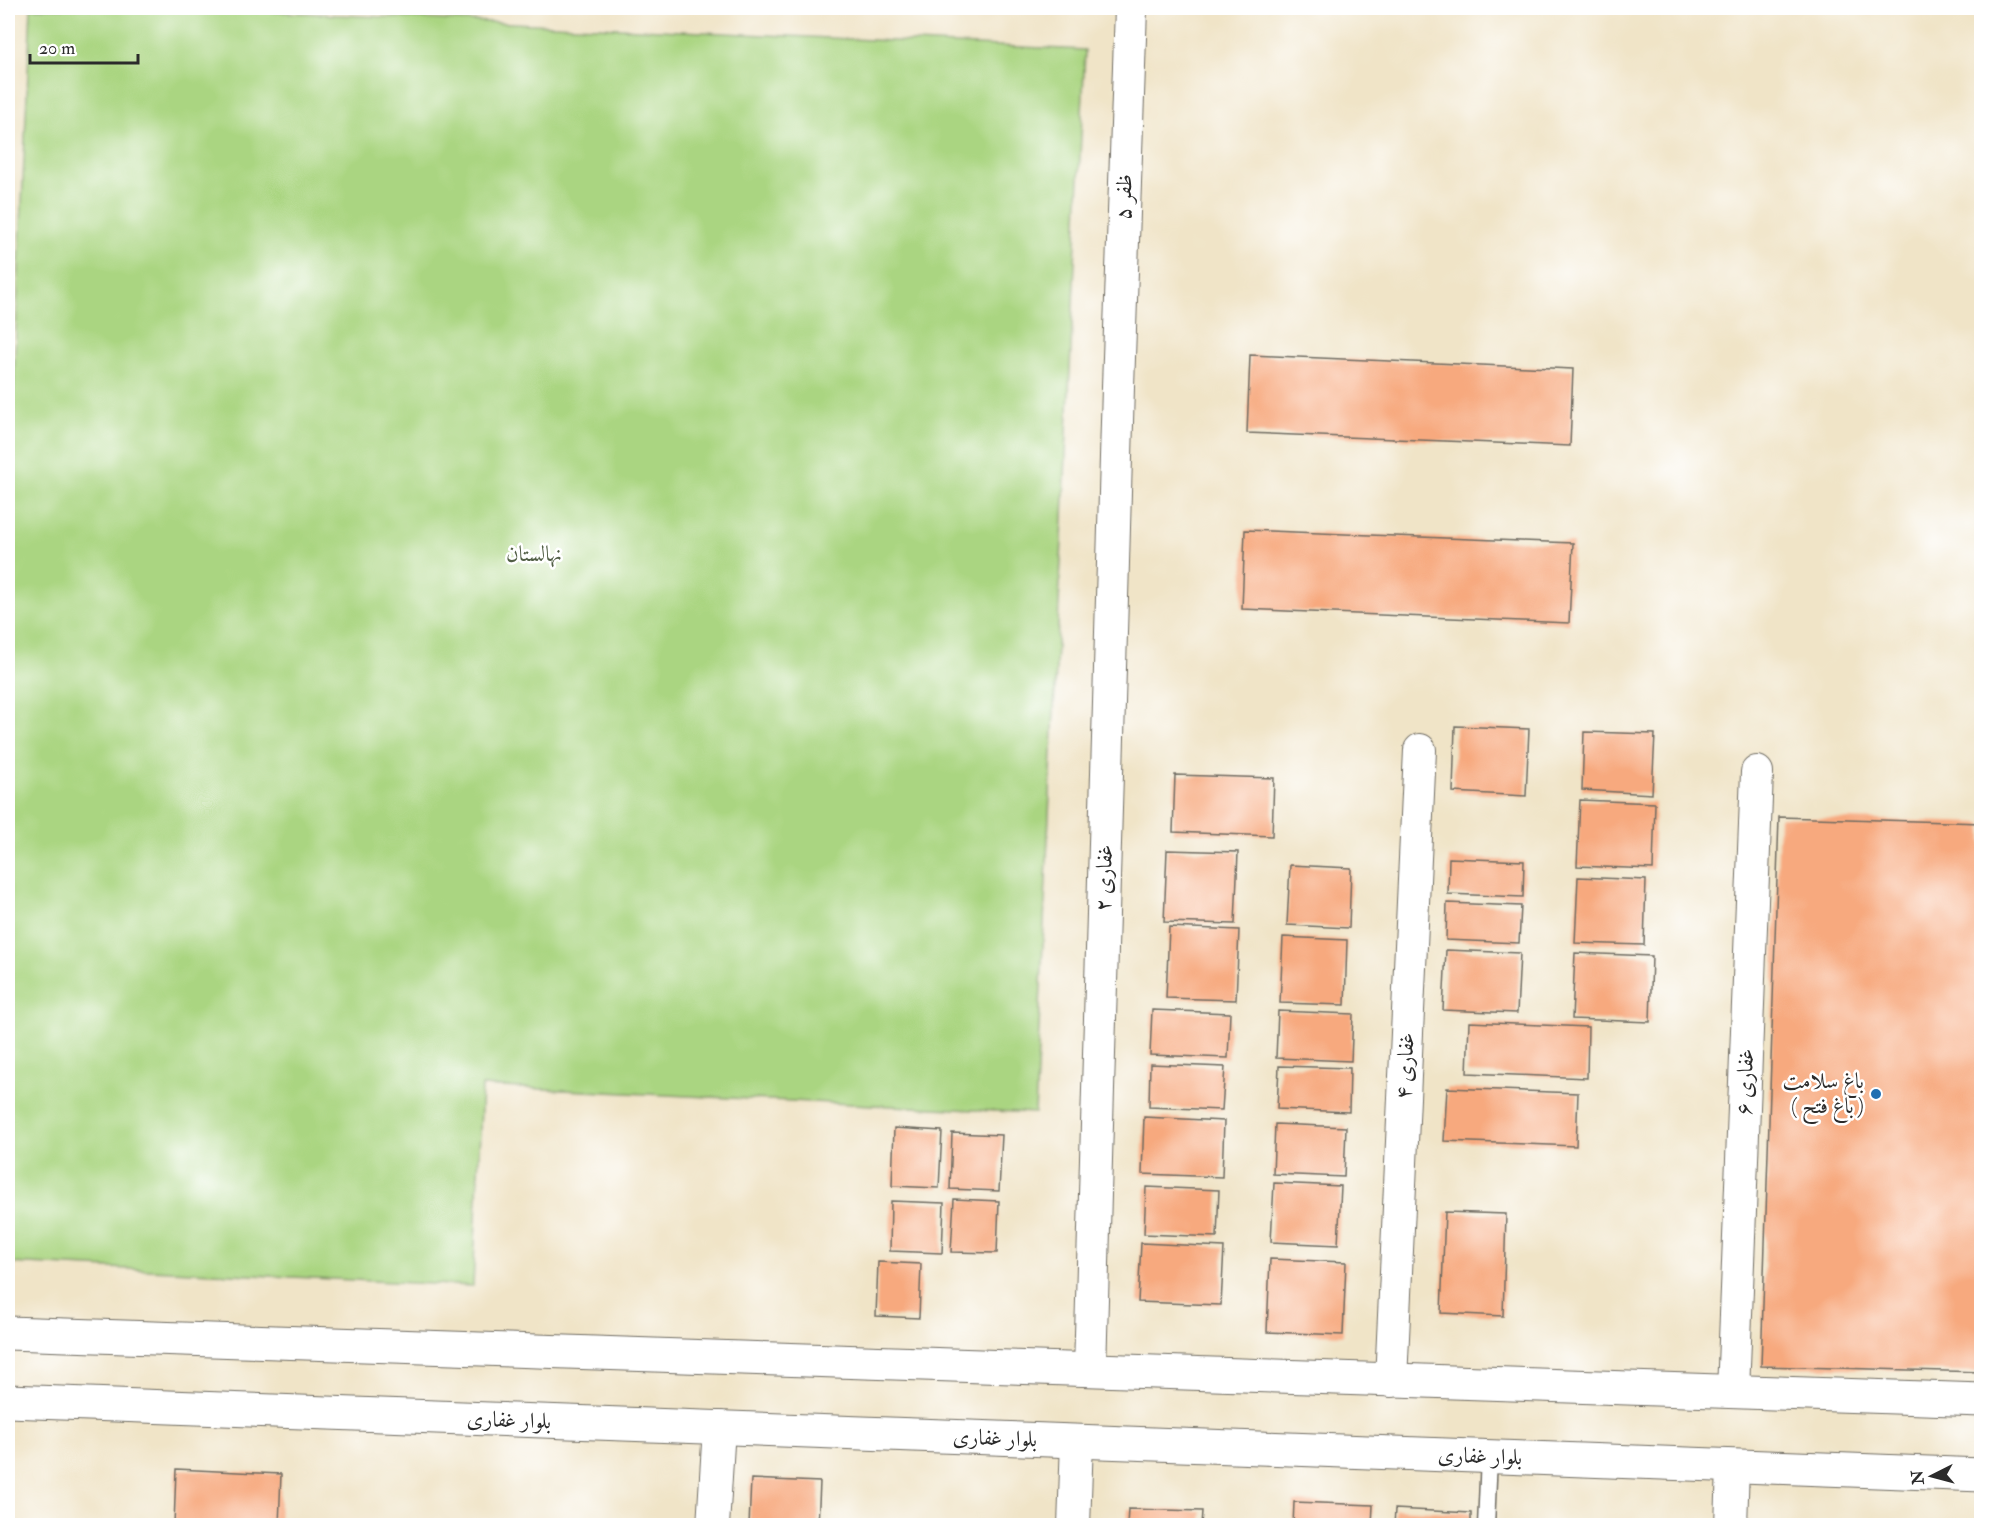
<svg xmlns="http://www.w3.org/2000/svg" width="1989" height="1533" font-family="'IM FELL Double Pica',Amiri,serif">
	<rect width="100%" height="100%" fill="#fff"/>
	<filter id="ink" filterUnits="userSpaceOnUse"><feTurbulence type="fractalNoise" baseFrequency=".0167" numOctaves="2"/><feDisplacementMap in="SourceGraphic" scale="12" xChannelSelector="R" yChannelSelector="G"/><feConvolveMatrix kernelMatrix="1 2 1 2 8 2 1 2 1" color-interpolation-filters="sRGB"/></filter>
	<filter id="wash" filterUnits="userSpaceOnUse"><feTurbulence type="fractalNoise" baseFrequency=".008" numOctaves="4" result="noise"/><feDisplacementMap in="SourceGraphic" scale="24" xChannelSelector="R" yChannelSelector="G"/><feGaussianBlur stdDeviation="1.35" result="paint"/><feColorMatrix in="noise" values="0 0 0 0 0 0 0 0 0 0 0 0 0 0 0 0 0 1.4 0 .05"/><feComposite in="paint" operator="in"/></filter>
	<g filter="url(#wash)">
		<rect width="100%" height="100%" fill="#f0e4c7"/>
		<polygon fill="#aad581" stroke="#6a8056" stroke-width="1.5" points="31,8 196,8 1085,50 1035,1113 482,1086 473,1286 8,1263 8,505"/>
		<g id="blocks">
			<g fill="#f7a97e">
				<polygon points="1250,355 1573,369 1570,446 1247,433"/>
				<polygon points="1245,530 1573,543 1569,623 1242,609"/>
				<polygon points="1455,726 1529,729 1526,796 1453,792"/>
				<polygon points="1584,732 1655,734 1652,794 1582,790"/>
				<polygon points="1175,775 1274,778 1272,836 1173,832"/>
				<polygon points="1580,800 1655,803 1653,869 1577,866"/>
				<polygon points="1779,817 1982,823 1982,1372 1761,1366"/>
				<polygon points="1167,850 1238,852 1235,924 1164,922"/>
				<polygon points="1449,858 1524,861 1523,897 1448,894"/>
				<polygon points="1290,865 1351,868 1349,928 1287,925"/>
				<polygon points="1578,877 1646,880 1644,945 1575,943"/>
				<polygon points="1447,903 1521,906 1519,943 1446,940"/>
				<polygon points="1169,927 1239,930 1236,1000 1166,998"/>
				<polygon points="1283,937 1347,940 1345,1005 1280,1003"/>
				<polygon points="1446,950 1520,953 1517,1013 1443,1010"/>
				<polygon points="1575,953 1652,956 1650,1022 1572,1019"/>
				<polygon points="1152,1010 1230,1013 1228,1058 1150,1055"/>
				<polygon points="1278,1011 1353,1014 1351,1061 1276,1058"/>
				<polygon points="1469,1022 1588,1027 1587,1078 1467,1073"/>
				<polygon points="1150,1064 1225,1067 1222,1110 1149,1107"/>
				<polygon points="1279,1066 1350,1068 1349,1112 1277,1109"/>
				<polygon points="1447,1088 1578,1093 1576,1146 1444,1141"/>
				<polygon points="1144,1117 1224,1121 1222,1177 1142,1174"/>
				<polygon points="1275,1124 1346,1127 1344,1177 1273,1174"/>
				<polygon points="894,1128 942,1131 939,1188 892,1186"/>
				<polygon points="952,1133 1002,1135 999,1191 950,1189"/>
				<polygon points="1274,1183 1341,1186 1338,1245 1271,1242"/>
				<polygon points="1146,1187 1219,1190 1217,1237 1144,1234"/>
				<polygon points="954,1199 999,1201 997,1253 951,1252"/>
				<polygon points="891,1201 944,1203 942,1253 890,1251"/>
				<polygon points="1445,1212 1506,1214 1503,1316 1441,1313"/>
				<polygon points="1141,1243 1224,1247 1221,1305 1138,1302"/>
				<polygon points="1270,1259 1346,1262 1343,1335 1267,1332"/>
				<polygon points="878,1262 921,1264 919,1318 876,1316"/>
				<polygon points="176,1469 281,1474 279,1526 174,1526"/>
				<polygon points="751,1479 820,1482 818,1526 749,1526"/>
				<polygon points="1294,1502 1373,1505 1372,1526 1293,1526"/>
				<polygon points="1128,1509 1202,1511 1201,1526 1127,1526"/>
				<polygon points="1395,1509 1471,1513 1471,1526 1394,1526"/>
			</g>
		</g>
	</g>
	<g filter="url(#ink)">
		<use href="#blocks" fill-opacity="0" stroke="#706c62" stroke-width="1.5"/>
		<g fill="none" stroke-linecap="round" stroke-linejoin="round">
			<g stroke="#706c62" stroke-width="19">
				<polyline id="lane" points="1486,1526 1489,1457"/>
			</g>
			<g stroke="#706c62" stroke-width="34">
				<g id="street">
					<polyline points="1090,1370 1118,387 1131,8"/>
					<polyline points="1391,1381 1420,750"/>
					<polyline points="1733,1392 1757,772"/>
					<polyline points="713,1526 719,1427"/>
					<polyline points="1074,1526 1077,1441"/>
					<polyline points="1731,1526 1733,1466"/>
				</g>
			</g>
			<g stroke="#706c62" stroke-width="35">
				<g id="primary">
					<polyline points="8,1333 1982,1400"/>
					<polyline points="8,1401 1982,1475"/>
				</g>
			</g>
			<use href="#lane" stroke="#fff" stroke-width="16"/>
			<use href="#street" stroke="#fff" stroke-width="32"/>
			<use href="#primary" stroke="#fff" stroke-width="33"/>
		</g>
	</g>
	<circle fill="#1f6fb2" stroke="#fff" stroke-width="2" cx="1876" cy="1094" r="6"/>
	<g text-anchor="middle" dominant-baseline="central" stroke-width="5" stroke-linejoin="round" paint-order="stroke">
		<g font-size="22" fill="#2b2b2b" stroke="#fff">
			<text transform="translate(1124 197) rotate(-88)">ظفر ۵</text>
			<text transform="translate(1104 878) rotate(-88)">غفاری ۲</text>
			<text transform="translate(1405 1066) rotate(-87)">غفاری ۴</text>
			<text transform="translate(1745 1082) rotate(-88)">غفاری ۶</text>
			<text transform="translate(509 1420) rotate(2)">بلوار غفاری</text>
			<text transform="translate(995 1438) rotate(2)">بلوار غفاری</text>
			<text transform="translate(1480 1456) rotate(2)">بلوار غفاری</text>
		</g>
		<g font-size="22" fill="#515e45" stroke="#fff">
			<text x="534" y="554">نهالستان</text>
		</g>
		<g font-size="22" fill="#2b2b2b" stroke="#fff" text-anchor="end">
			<text x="1864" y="1081">باغ سلامت<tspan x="1864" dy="25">( باغ فتح )</tspan></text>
		</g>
	</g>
	<rect width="1989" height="1533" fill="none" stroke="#fff" stroke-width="30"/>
	<g transform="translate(1932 1476) rotate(264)" stroke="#ffffff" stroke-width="4.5" paint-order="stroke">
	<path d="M0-4.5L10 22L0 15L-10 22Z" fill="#2b2b2b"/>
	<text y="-9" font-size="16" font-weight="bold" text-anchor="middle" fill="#2b2b2b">N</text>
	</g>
	<path d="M30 54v9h108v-9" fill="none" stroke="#2b2b2b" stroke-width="3"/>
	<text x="39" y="54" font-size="18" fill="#2b2b2b" stroke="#ffffff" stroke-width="4.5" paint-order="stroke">20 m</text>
</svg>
